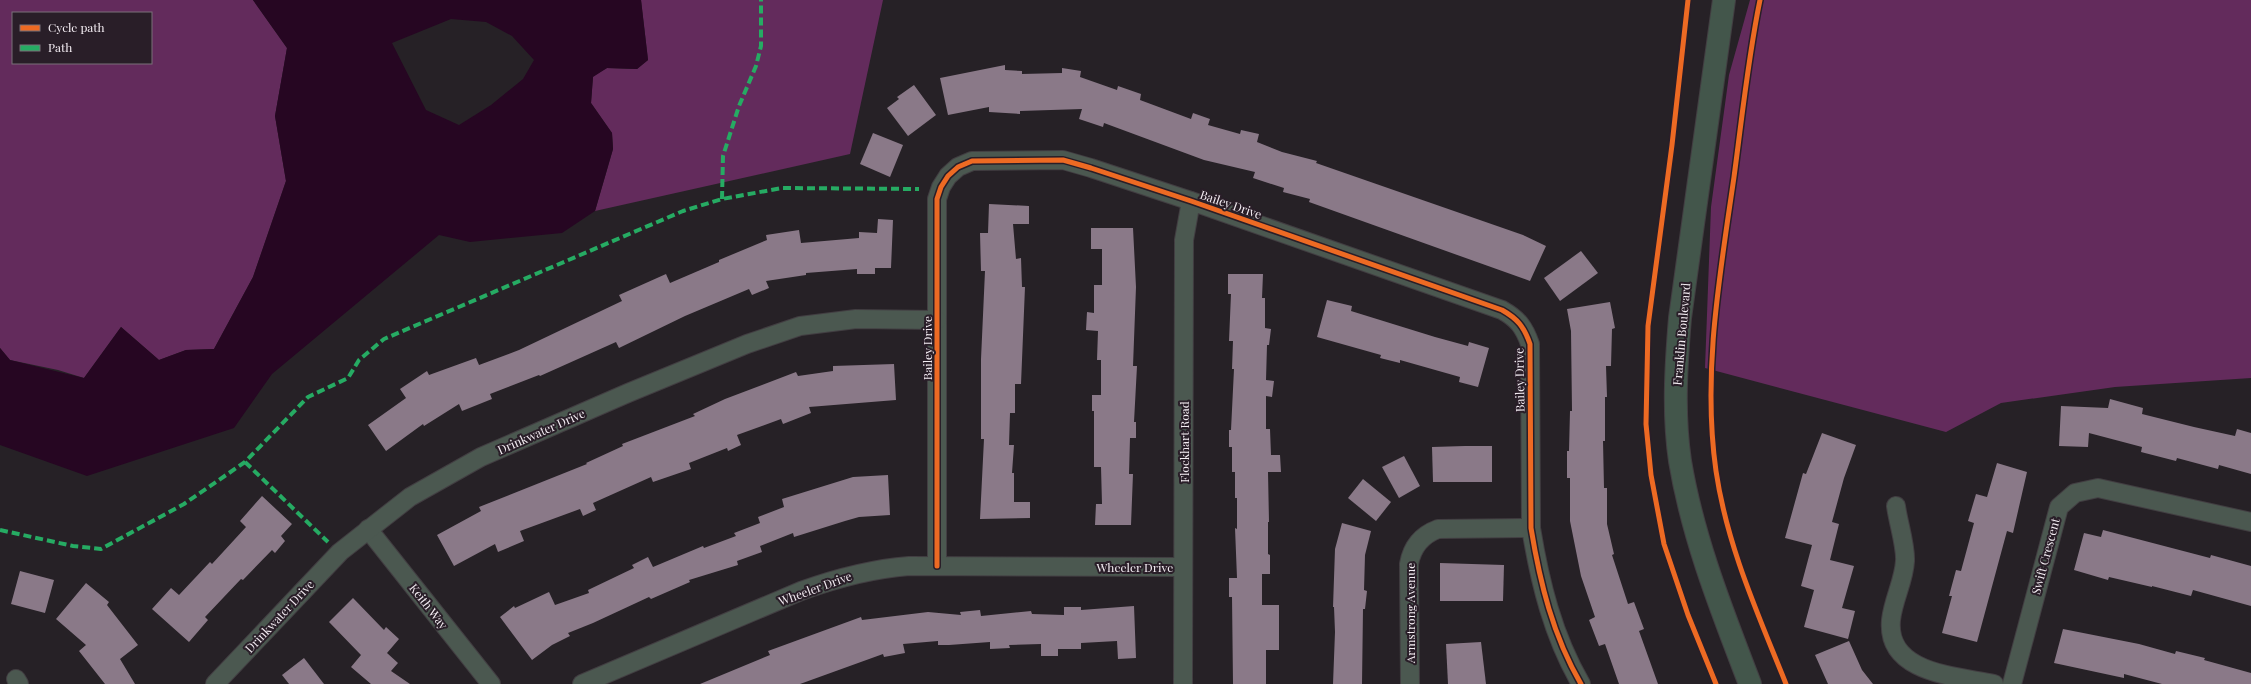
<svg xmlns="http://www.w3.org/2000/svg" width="2251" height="684" font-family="'Playfair Display',serif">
	<rect width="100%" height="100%" fill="#262126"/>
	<g fill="#632b5c" fill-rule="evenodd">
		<path d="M 0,0 L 253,0 L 287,48 L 275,116 L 286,181 L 253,277 L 214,349 L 186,350 L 159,360 L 121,327 L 84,378 L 58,370 L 10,360 L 0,348 ZM 13,13 L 151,13 L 151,63 L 13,63 Z"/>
		<polygon points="641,0 883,0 850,154 595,211 613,149 612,133 591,103 593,76 607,68 637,69 648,60"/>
		<polygon points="1750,0 2251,0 2251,378 2115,387 2001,403 1946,432 1705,368 1711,207 1729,75"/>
	</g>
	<path fill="#260622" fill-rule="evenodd" d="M 253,0 L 641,0 L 648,60 L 637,69 L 607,68 L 593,77 L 591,103 L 612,133 L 613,149 L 595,211 L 562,233 L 470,242 L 439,235 L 272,374 L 234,428 L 87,476 L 0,445 L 0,348 L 10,360 L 84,378 L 121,327 L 159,360 L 186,350 L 214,349 L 253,277 L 286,181 L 275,116 L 287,48 ZM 451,19 L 486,22 L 512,36 L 534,60 L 523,79 L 491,105 L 459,125 L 426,110 L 392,43 Z"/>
	<g fill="#8a7988">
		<polygon points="1005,65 1005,70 1022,71 1022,74 1062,73 1062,68 1081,71 1080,77 1117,90 1118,86 1141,94 1140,100 1191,119 1193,113 1210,119 1208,125 1240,134 1241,130 1259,134 1257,142 1282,152 1317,161 1316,163 1523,235 1546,246 1530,281 1309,202 1310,199 1283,192 1284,188 1253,178 1255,172 1204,160 1104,123 1103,127 1079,119 1082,109 1020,111 1020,114 989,112 989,107 948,115 940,78"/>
		<polygon points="914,85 936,115 908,136 887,108 899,99 897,97"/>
		<polygon points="873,133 903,145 890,177 860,164"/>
		<polygon points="989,204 1029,206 1029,224 1013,224 1016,259 1021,258 1022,287 1025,287 1021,384 1015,384 1015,413 1010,413 1009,445 1014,445 1012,473 1014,473 1014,502 1030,502 1030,518 980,519 984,439 981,439 981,359 985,271 981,271 980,233 988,233"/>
		<polygon points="878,219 893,220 891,268 875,268 875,274 857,274 857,269 806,273 806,275 766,281 769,288 752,295 749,289 685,316 619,348 616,342 540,376 539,375 490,394 492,399 462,411 459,404 424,426 423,424 386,451 368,425 406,398 400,389 427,371 429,375 476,358 479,365 519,350 622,301 619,295 666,274 670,283 719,262 719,260 767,240 766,235 799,230 801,243 859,238 859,232 877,233"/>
		<polygon points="1091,228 1133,228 1136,287 1133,366 1137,366 1134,422 1136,422 1136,438 1130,438 1129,474 1133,474 1131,525 1095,525 1096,504 1102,504 1101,467 1094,467 1094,411 1092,411 1092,395 1101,395 1101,360 1097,360 1098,331 1086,330 1087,312 1094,313 1094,285 1102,285 1102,249 1091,249"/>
		<polygon points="1581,251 1598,273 1560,301 1544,278"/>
		<polygon points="1228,274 1263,274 1262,298 1265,298 1265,328 1271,329 1269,345 1267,345 1266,380 1274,381 1272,397 1266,396 1266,429 1270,429 1271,455 1280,455 1281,472 1268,472 1269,522 1268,522 1268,554 1270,555 1270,574 1262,574 1262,605 1279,605 1279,650 1266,650 1266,684 1233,684 1232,597 1229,597 1229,578 1237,578 1235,528 1237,529 1237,498 1235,498 1235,472 1232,472 1232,447 1229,447 1229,430 1231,430 1234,369 1232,369 1233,341 1229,341 1231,294 1228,294"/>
		<polygon points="1327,300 1352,306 1351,311 1435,337 1468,346 1469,342 1489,348 1478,387 1459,382 1460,377 1400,360 1400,363 1380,358 1381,355 1317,337"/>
		<polygon points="1610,302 1615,328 1612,329 1611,366 1606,366 1607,397 1605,397 1605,441 1603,441 1604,488 1607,488 1607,524 1614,554 1612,555 1628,604 1634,602 1644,629 1639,631 1658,684 1619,684 1605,644 1599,646 1589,620 1595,617 1581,576 1570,521 1570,478 1567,478 1567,451 1569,451 1570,411 1572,411 1571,331 1567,309"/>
		<polygon points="894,364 896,400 809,407 811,413 783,424 781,419 737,435 741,445 728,451 727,448 689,463 691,469 653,482 651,477 593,503 596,510 583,516 580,509 520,531 524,541 498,552 495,544 454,566 437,535 481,511 479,507 587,464 586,463 623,446 622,444 695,416 693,414 725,399 796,372 798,376 833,371 833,366"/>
		<polygon points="2110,399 2143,408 2142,414 2194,427 2235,436 2237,429 2251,433 2251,474 2219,465 2218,469 2177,458 2176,461 2141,452 2142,447 2089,433 2088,447 2059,446 2061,406 2108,408"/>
		<polygon points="1822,433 1856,445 1844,478 1832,522 1839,524 1830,560 1854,566 1842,608 1855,611 1848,639 1804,627 1814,590 1801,586 1812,545 1785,538 1803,473 1806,474"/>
		<polygon points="1465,446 1492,446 1492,482 1433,482 1432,447"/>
		<polygon points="1404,456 1420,486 1399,498 1382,467"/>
		<polygon points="1997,463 2027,472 2013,533 2007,531 1977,642 1942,633 1952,596 1949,596 1956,570 1961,571 1974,523 1968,521 1976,494 1987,497"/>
		<polygon points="888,475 890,515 859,517 845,521 794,537 793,533 760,546 762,552 737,561 738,565 689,580 690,582 651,599 649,597 593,623 568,633 570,636 552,645 532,660 500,617 514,606 515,608 549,592 555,605 589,593 588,590 634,568 632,565 648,557 653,567 703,546 704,548 736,536 734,533 760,523 758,517 784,507 782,499 853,477"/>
		<polygon points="1363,479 1391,502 1376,521 1348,498"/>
		<polygon points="262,496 292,524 281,536 285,541 275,553 272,550 243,580 241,579 205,617 208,620 189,642 152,609 171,588 179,595 210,562 212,564 246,527 240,521"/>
		<polygon points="1342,523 1371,531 1365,555 1364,590 1367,591 1365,609 1363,609 1362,684 1333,684 1335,632 1334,607 1333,607 1335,549"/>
		<polygon points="2103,530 2210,558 2211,555 2251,566 2251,606 2193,590 2191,596 2152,586 2152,587 2109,577 2108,580 2074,570 2084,533 2101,537"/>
		<polygon points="1440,563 1504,565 1503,601 1440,601"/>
		<polygon points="20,571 54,580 45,613 11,604"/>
		<polygon points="86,583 109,602 107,605 138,645 120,659 135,684 105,684 79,651 86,645 56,619"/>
		<polygon points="353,598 384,630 386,627 399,639 387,653 398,663 391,671 410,684 371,684 351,667 361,655 329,622"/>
		<polygon points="1134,606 1136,658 1118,659 1117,641 1081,643 1081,649 1058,649 1058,656 1041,656 1041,644 1009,645 1010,648 990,649 990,642 949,645 938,645 938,641 903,644 905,653 884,657 883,654 800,684 700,684 770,655 768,651 861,617 862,620 928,612 961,615 960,612 980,610 981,616 1031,611 1032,614 1064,615 1064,607 1081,607 1081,610"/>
		<polygon points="2063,629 2139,644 2175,654 2176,651 2205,658 2204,660 2251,673 2251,684 2162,684 2124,674 2124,678 2054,663"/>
		<polygon points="1849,641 1862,670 1873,684 1828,684 1815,655"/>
		<polygon points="1481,642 1486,684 1448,684 1446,644"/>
		<polygon points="304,658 324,684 289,684 282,675"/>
	</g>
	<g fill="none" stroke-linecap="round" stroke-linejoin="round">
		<g stroke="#423e42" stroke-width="20">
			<g id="street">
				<path d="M 1896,506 C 1898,522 1906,546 1905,561 C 1904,581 1893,600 1891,620 C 1886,674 1957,676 1994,684"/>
				<polyline points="368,529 491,684"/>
				<path d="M 937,566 L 937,199 L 941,187 L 948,176 L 958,167 L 972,161 L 1063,160 L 1091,168 L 1191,201 L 1502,310 C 1518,319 1524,327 1530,344 L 1531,528 C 1540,583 1553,636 1581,684"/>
				<polyline points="16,679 19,684"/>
				<polyline points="215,684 340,552 410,497 481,457 628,393 747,344 800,326 856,319 937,320"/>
				<path d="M 582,684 L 801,591 C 837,578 871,569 909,566 L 1183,567"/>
				<polyline points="1183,684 1184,240 1191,201"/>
				<path d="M 1410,684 L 1409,564 C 1412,547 1422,535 1438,529 L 1531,528"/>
				<polyline points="2012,684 2059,507 2075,493 2098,488 2251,522"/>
			</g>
		</g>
		<g stroke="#423e42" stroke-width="24">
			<path id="secondary" d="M 1724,0 L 1680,318 C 1676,366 1673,414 1680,461 C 1693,539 1722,611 1750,684"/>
		</g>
		<use href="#street" stroke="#4b5850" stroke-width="18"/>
		<use href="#secondary" stroke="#43564b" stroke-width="22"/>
		<g stroke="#26ab63" stroke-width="4" stroke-dasharray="8 4" stroke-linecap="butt">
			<polyline points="722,199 723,156 739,106 756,66 761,46 761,0"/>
			<polyline points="245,462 328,542"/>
			<polyline points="0,530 73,546 101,549 184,504 245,462 308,397 348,378 359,360 384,339 683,211 722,199 782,188 919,189"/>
		</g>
		<g stroke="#291e28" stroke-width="8">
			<g id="cycleway">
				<polyline points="1688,0 1672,145 1648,326 1646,424 1651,475 1664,544 1688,615 1716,684"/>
				<path d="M 1760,0 C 1748,58 1742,118 1734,177 C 1720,274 1702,373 1716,471 C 1727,546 1758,614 1786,684"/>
				<path d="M 937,566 L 937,199 L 941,187 L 948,176 L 958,167 L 972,161 L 1063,160 L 1091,168 L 1191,201 L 1502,310 C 1518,319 1524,327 1530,344 L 1531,528 C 1540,583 1553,636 1581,684"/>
			</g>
		</g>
		<use href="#cycleway" stroke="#ed6a23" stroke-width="5"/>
	</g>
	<g text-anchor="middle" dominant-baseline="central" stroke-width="4" stroke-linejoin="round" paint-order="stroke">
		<g font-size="12" fill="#f4edf3" stroke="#291e28">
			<text transform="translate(1231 204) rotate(19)">Bailey Drive</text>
			<text transform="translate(1681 334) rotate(-85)">Franklin Boulevard</text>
			<text transform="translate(927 348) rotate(-90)">Bailey Drive</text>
			<text transform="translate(1519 380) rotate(-91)">Bailey Drive</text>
			<text transform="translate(541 431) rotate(-24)">Drinkwater Drive</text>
			<text transform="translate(1184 442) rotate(-90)">Flockhart Road</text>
			<text transform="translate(2045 556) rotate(-75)">Swift Crescent</text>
			<text x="1135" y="567">Wheeler Drive</text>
			<text transform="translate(815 588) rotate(-20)">Wheeler Drive</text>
			<text transform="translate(429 606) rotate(52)">Keith Way</text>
			<text transform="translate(1410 613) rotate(-90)">Armstrong Avenue</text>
			<text transform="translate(279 616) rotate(-47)">Drinkwater Drive</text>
		</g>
	</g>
	<rect x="12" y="12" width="140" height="52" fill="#291e28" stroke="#7a7179"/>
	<rect x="20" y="25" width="20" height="6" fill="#ed6a23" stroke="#7a7179"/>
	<text x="48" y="32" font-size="12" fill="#f4edf3">Cycle path</text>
	<rect x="20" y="45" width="20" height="6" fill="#26ab63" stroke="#7a7179"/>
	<text x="48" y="52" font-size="12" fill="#f4edf3">Path</text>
</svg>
